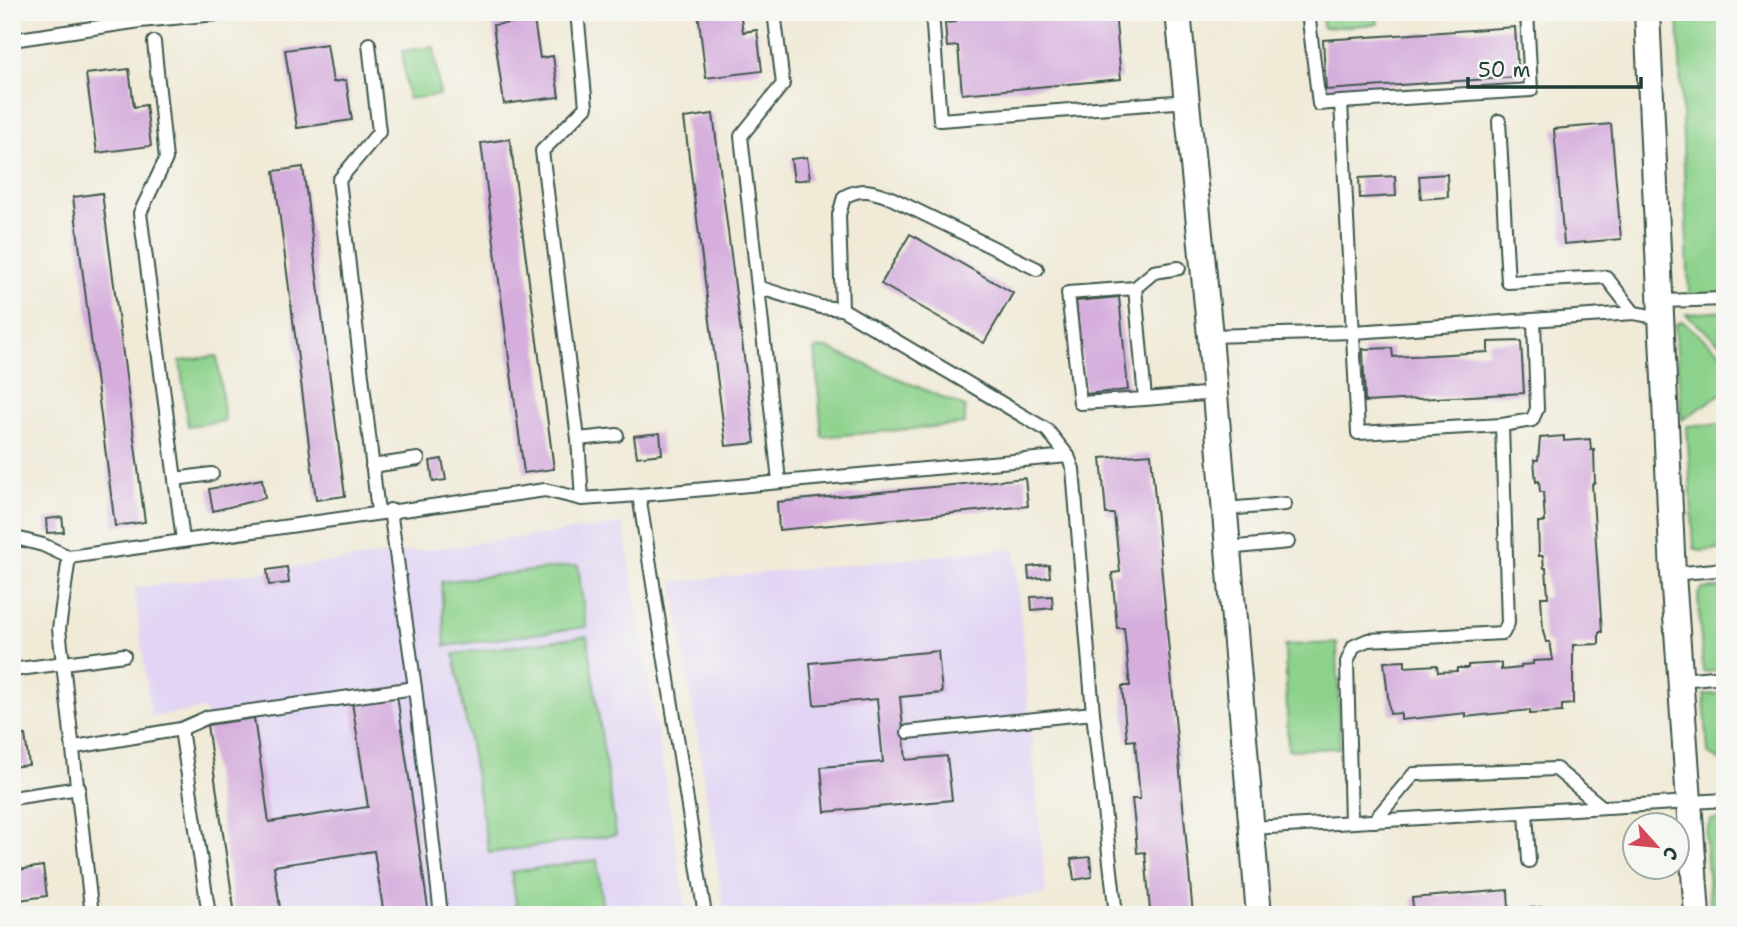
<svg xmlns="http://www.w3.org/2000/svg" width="1737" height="927" font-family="'Shantell Sans',sans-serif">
	<rect width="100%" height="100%" fill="#f6f6f2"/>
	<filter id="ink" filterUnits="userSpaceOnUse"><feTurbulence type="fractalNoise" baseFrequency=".0143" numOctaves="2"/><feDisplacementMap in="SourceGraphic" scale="14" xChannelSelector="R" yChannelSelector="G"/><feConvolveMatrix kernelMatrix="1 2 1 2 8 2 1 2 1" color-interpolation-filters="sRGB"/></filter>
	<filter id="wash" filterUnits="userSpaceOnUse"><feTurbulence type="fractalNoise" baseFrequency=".00686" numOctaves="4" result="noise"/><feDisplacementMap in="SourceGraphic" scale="28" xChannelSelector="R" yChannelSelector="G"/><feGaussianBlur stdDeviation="1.57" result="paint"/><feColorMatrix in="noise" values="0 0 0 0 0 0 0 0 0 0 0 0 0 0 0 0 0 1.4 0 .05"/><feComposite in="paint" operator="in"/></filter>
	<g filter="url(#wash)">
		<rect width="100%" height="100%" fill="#f0ead7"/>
		<g fill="#e1d4f4">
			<polygon points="623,524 687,915 235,915 205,709 151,717 134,588"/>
			<polygon points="1014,548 1046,894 850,915 725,915 673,582"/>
		</g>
		<g fill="#8dd28c" stroke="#568860" stroke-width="2">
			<polygon points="1322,12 1377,12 1378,24 1323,28"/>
			<polygon points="1678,12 1725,12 1725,293 1689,295"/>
			<polygon points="434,47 440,95 408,99 402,51"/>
			<polygon points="1725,311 1725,348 1686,314"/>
			<polygon points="1682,321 1725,356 1725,391 1682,420 1675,325"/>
			<polygon points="827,348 965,407 965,424 822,437 815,349"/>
			<polygon points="217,356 225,421 188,426 180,361"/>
			<polygon points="1725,424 1725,549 1700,551 1694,548 1687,426"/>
			<polygon points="578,565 586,627 445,646 441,582"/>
			<polygon points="1725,587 1725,670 1703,672 1698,594 1702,589"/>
			<polygon points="587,636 616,835 489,853 454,654"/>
			<polygon points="1337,643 1340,748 1288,750 1285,645"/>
			<polygon points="1725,693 1725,763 1708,754 1704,695"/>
			<polygon points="1725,818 1725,915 1711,915 1705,834 1711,820"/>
			<polygon points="597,860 603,912 518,915 511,872"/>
		</g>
		<g id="blocks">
			<g fill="#d5aedd">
				<polygon points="698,12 740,12 743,32 757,30 762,71 706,78"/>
				<polygon points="955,12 1115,12 1121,79 962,94 958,46 947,47 945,23 956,22"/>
				<polygon points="534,20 540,58 553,56 559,97 504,104 493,25"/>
				<polygon points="1515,27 1518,77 1326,90 1323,40"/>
				<polygon points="327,44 333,82 346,80 352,120 297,128 285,50"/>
				<polygon points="129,69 134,107 146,105 151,146 97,153 86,74"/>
				<polygon points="713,114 755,443 726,446 684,118"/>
				<polygon points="1611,124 1621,239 1564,244 1554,129"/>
				<polygon points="510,139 554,469 524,473 481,143"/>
				<polygon points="807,157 810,179 794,181 791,159"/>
				<polygon points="303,167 345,496 316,500 274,171"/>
				<polygon points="1447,174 1448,197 1421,199 1419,176"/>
				<polygon points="1395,176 1396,196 1360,198 1359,178"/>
				<polygon points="102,193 145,522 115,526 73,197"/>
				<polygon points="910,234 1013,293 984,343 881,284"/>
				<polygon points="1119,297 1128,390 1085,394 1076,301"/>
				<polygon points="1521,341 1524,393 1365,402 1363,349 1392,348 1393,357 1488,352 1488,342"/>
				<polygon points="660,433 662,454 637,457 634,436"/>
				<polygon points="1564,436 1564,441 1590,439 1591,450 1594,450 1595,483 1592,484 1602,632 1599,632 1599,644 1573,645 1573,704 1562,705 1562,712 1530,714 1530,710 1466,717 1466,713 1401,720 1401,713 1390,714 1384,662 1405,661 1405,667 1437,665 1438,672 1457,671 1457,668 1468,668 1468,665 1501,663 1501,670 1521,668 1521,665 1533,664 1533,661 1553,660 1550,642 1546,642 1543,631 1541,597 1548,597 1546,568 1544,568 1543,556 1539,556 1538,522 1545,522 1543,492 1540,492 1539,481 1536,482 1534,460 1538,460 1540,438"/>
				<polygon points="1151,454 1193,915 1143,915 1142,912 1150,911 1145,852 1137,853 1135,826 1132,799 1140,799 1135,740 1127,741 1122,686 1130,686 1124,628 1117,628 1112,573 1120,572 1114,514 1106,514 1101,458"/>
				<polygon points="442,459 446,480 433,482 430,461"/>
				<polygon points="1025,478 1028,506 779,530 777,502"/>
				<polygon points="262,479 265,498 213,511 209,489"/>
				<polygon points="62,517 64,532 47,533 46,519"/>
				<polygon points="1049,565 1050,577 1029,579 1028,567"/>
				<polygon points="287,567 289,583 269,585 267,570"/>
				<polygon points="1052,596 1053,608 1032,610 1031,597"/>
				<polygon points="938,651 942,693 900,697 906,760 947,756 952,800 825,812 821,767 883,762 877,699 814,705 810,663"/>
				<polygon points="397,695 429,915 384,915 374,851 274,866 281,915 235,915 207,725 254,718 269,822 368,807 352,702"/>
				<polygon points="25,735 29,765 12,767 12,737"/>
				<polygon points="1090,857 1092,877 1074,880 1071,859"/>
				<polygon points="43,866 47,896 12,901 12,871"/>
				<polygon points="1508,890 1509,910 1541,907 1542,915 1414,915 1412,898"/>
			</g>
		</g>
	</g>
	<g filter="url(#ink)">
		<use href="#blocks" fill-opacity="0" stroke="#3e574c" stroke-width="2"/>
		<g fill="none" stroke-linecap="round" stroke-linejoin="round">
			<g stroke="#3e574c" stroke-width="16">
				<g id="lane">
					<polyline points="577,12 586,107 542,151 578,439 582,499"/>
					<polyline points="774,12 783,84 741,136 758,287 821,307 842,309 1047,430 1068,456 1073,469 1093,713 1116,915"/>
					<polyline points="932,12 940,120 1188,101"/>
					<polyline points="1308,12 1319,104 1341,102 1358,433 1502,425 1532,420 1537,409 1534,322"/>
					<polyline points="12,40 140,21 239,12"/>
					<polyline points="154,42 166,159 140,213 183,540"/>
					<polyline points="369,44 379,132 339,180 378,512"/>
					<polyline points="1341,102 1531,90 1527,12"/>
					<polyline points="1499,121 1508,282 1606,277 1634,313"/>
					<polyline points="758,287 779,481"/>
					<polyline points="1135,288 1154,272 1179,268"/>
					<polyline points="1662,301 1725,299"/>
					<path d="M 842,309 L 839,215 L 844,197 C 861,187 873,191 891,198 L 1037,269"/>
					<polyline points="1210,336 1354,332 1634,313 1662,318"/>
					<polyline points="1145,399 1080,403 1068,293 1135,288 1145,399 1215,393"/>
					<polyline points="578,439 617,435"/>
					<polyline points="372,466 418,459"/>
					<polyline points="175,479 212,474"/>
					<polyline points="639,495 705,915"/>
					<polyline points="1225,509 1285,504"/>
					<polyline points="390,510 415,688 441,915"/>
					<polyline points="12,537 43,545 69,557 545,490 582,499 639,495 1068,456"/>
					<polyline points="1228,548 1288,542"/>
					<polyline points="69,557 59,629 92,915"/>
					<polyline points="1673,574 1725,569"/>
					<polyline points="12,670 124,655"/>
					<polyline points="1680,680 1725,676"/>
					<polyline points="181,729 209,915"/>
					<polyline points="908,732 1093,713"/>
					<polyline points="75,747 181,729 208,717 415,688"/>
					<polyline points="12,798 79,788"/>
					<polyline points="1526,812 1529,861"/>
					<polyline points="1374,821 1414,774 1556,769 1602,807"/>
					<polyline points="1351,822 1347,662 1354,646 1368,640 1503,633 1508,623 1502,425"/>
					<polyline points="1252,828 1725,800"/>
				</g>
			</g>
			<g stroke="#3e574c" stroke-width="28">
				<g id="street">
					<polyline points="1178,12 1210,336 1259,915"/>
					<polyline points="1647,12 1673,574 1697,915"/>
				</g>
			</g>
			<use href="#lane" stroke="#fff" stroke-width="12"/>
			<use href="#street" stroke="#fff" stroke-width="24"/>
		</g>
	</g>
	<rect width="1737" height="927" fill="none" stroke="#f6f6f2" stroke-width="42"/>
	<g transform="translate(1656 846) rotate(117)"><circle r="33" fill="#f6f6f2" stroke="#a0aca6" stroke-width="2"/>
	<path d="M0-5L12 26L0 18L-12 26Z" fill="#d1495b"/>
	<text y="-10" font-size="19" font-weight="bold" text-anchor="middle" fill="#1f3d34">С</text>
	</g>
	<path d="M1468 77v10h173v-10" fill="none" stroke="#1f3d34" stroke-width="3.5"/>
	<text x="1478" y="77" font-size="21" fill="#1f3d34" stroke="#f6f6f2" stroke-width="5" paint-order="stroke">50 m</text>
</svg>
